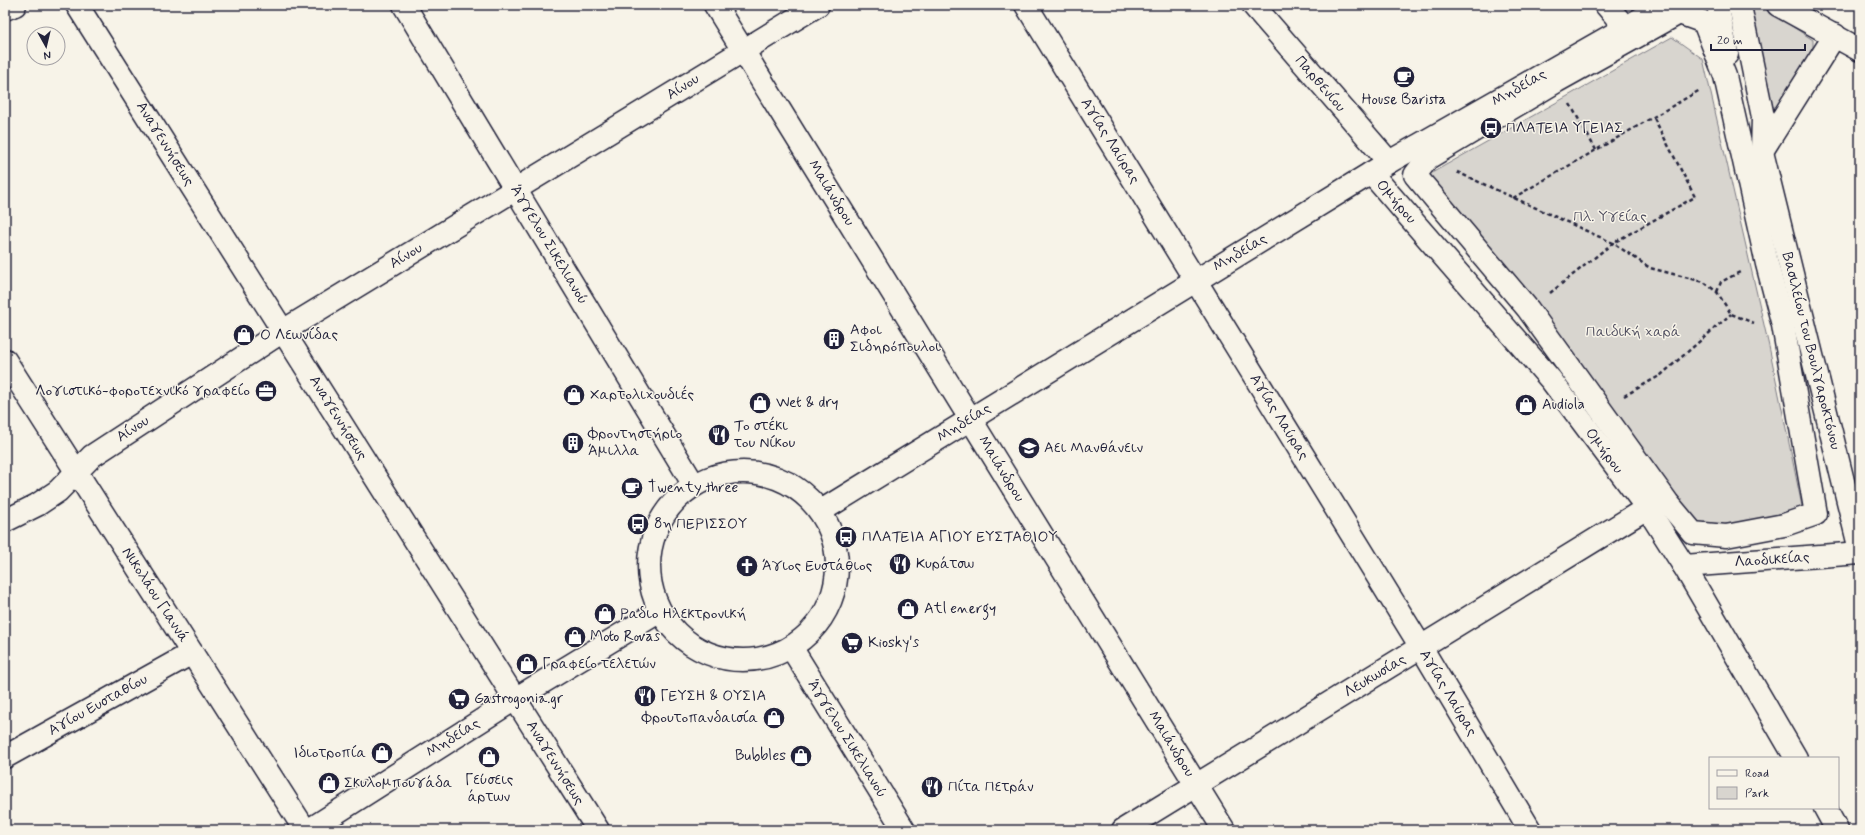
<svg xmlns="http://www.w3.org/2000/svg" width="1865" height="835" font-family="Mynerve,sans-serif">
	<rect width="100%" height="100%" fill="#f7f3e8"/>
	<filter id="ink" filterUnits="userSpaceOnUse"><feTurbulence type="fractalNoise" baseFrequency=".025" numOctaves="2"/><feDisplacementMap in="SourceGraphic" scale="8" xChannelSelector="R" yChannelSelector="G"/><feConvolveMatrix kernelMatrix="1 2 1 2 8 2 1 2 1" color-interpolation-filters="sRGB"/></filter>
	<g filter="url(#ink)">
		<g fill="#d8d5cf" stroke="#7d7c85">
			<polygon points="1749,5 1760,5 1813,40 1813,53 1777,108 1771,106"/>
			<polygon points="1672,37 1703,59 1770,351 1803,511 1773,521 1698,528 1578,374 1414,183"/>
		</g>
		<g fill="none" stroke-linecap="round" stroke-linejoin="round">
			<g stroke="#22223b" stroke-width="25">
				<g id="street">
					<polyline points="77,5 598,830"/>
					<polyline points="404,5 694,485"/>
					<polyline points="715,5 1224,830"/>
					<polyline points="1026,5 1421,647 1530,830"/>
					<polyline points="1253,5 1389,162"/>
					<polyline points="1606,5 1625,27"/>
					<polyline points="1720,5 1719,13 1727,54"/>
					<polyline points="1738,5 1741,11 1763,117 1762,152 1860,550"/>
					<polyline points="1778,5 1860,50"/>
					<polyline points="5,9 15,5"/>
					<polygon points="1679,13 1704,22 1725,76 1767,264 1783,325 1816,514 1784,525 1726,536 1693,533 1668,503 1528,309 1415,175 1428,158 1557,81"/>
					<polyline points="1762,151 1835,35"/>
					<polyline points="1371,173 1551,380 1647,508 1684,566 1796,758"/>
					<polyline points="5,360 305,830"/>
					<polyline points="5,521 37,505 58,491 92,456 283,331 818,5"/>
					<polyline points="1684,566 1860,553"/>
					<polyline points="791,647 904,830"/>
					<polyline points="5,757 192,653"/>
					<polyline points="1825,808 1837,830"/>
					<polyline points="1123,830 1647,508"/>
				</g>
			</g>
			<g stroke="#22223b" stroke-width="25">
				<g id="secondary">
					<circle cx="743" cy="566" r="94"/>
					<polyline points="821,511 1389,162 1665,5"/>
					<polyline points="309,830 515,699 660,611"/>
				</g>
			</g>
			<g stroke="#22223b" stroke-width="2.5" stroke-dasharray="4 3" stroke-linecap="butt">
				<polyline points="1570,104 1596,150"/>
				<polyline points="1457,172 1613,243 1650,268 1704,282 1717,292 1731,314 1754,323"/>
				<polyline points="1513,198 1700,90"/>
				<polyline points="1717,292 1721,282 1740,272"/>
				<polyline points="1550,293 1613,243 1695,197 1654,118"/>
				<polyline points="1624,396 1661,375 1731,314"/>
			</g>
			<use href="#street" stroke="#f7f3e8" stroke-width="22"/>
			<use href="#secondary" stroke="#f7f3e8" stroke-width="22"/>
		</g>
	</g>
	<defs>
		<g id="cafe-disc" transform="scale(1.15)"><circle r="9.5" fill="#22223b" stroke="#f7f3e8"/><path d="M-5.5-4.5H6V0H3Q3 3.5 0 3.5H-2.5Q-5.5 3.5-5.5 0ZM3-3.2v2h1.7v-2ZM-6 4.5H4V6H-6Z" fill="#fff"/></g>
		<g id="bus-disc" transform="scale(1.15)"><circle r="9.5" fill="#22223b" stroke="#f7f3e8"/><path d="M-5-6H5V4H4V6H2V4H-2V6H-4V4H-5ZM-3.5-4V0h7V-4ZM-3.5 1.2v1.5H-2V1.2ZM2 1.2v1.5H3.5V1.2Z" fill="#fff"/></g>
		<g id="shop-disc" transform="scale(1.15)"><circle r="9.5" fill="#22223b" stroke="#f7f3e8"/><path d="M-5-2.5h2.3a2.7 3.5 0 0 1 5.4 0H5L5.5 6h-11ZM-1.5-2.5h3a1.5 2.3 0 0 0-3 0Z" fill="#fff"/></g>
		<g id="building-disc" transform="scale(1.15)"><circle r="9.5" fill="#22223b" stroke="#f7f3e8"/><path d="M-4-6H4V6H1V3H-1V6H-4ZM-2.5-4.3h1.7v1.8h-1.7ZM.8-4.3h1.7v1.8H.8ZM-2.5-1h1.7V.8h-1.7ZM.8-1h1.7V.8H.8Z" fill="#fff"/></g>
		<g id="office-disc" transform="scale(1.15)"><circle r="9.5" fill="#22223b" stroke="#f7f3e8"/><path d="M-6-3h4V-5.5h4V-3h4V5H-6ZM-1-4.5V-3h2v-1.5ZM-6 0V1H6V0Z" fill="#fff"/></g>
		<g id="restaurant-disc" transform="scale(1.15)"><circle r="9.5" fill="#22223b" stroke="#f7f3e8"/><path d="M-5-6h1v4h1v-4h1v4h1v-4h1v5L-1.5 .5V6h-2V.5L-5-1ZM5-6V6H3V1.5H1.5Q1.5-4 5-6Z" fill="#fff"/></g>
		<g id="school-disc" transform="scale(1.15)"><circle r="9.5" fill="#22223b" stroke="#f7f3e8"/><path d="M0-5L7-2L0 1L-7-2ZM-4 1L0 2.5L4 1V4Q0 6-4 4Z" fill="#fff"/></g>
		<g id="church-disc" transform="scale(1.15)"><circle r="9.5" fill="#22223b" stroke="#f7f3e8"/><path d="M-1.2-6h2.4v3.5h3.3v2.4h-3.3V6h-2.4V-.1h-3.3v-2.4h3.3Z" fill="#fff"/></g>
		<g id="supermarket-disc" transform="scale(1.15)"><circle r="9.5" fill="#22223b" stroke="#f7f3e8"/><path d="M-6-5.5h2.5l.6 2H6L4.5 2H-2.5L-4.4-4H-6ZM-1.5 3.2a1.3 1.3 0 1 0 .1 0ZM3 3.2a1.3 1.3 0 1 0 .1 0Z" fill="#fff"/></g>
	</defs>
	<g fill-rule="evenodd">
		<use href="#cafe-disc" x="1404" y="77"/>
		<use href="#bus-disc" x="1491" y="128"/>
		<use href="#shop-disc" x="244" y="335"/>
		<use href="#building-disc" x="834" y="339"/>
		<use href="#office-disc" x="266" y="391"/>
		<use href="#shop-disc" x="574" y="395"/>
		<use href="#shop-disc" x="760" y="403"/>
		<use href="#shop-disc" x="1526" y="405"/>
		<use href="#restaurant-disc" x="719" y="435"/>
		<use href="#building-disc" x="573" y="443"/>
		<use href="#school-disc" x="1029" y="448"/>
		<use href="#cafe-disc" x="632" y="488"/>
		<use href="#bus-disc" x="638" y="524"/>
		<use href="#bus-disc" x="846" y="537"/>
		<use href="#restaurant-disc" x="900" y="564"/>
		<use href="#church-disc" x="747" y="566"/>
		<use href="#shop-disc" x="908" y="609"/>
		<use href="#shop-disc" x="605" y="614"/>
		<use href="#shop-disc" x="575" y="637"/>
		<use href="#supermarket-disc" x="852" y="643"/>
		<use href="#shop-disc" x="527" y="664"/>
		<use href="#restaurant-disc" x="645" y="696"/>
		<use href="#supermarket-disc" x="459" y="699"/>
		<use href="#shop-disc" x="774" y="718"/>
		<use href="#shop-disc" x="382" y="753"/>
		<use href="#shop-disc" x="801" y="756"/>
		<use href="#shop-disc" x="489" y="757"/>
		<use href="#shop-disc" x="329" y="783"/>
		<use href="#restaurant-disc" x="932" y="787"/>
	</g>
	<g text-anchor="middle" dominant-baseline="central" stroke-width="3" stroke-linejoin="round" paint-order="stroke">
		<g font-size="15" fill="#22223b" stroke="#f7f3e8">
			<text transform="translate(1320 84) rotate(49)">Παρθενίου</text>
			<text transform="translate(683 87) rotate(-32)">Αίνου</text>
			<text transform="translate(1519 88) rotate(-30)">Μηδείας</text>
			<text transform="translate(1110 141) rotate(58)">Αγίας Λαύρας</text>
			<text transform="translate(165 144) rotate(58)">Αναγεννήσεως</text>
			<text transform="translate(831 193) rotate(58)">Μαιάνδρου</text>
			<text transform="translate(1396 202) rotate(49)">Ομήρου</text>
			<text transform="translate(549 245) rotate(59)">Άγγελου Σικελιανού</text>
			<text transform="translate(1240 253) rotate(-31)">Μηδείας</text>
			<text transform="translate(406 256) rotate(-31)">Αίνου</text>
			<text transform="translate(1811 351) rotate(76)">Βασιλείου του Βουλγαροκτόνου</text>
			<text transform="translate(1279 417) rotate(58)">Αγίας Λαύρας</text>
			<text transform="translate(338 418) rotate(58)">Αναγεννήσεως</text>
			<text transform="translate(964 423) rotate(-32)">Μηδείας</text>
			<text transform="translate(133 429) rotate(-33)">Αίνου</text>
			<text transform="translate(1604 451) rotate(53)">Ομήρου</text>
			<text transform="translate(1001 469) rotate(58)">Μαιάνδρου</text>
			<text transform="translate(1772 560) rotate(-4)">Λαοδικείας</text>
			<text transform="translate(155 595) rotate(57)">Νικολάου Γιαννά</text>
			<text transform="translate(1375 676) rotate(-31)">Λευκωσίας</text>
			<text transform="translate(1448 693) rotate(59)">Αγίας Λαύρας</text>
			<text transform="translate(98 705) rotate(-29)">Αγίου Ευσταθίου</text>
			<text transform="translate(453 738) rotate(-32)">Μηδείας</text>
			<text transform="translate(847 739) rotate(58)">Άγγελου Σικελιανού</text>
			<text transform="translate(1171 744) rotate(58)">Μαιάνδρου</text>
			<text transform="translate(555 763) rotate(58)">Αναγεννήσεως</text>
		</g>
		<g font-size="15" fill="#22223b" stroke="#f7f3e8" text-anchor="start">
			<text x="1404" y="100" text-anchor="middle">House Barista</text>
			<text x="1506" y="128">ΠΛΑΤΕΙΑ ΥΓΕΙΑΣ</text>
			<text x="850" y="330">Αφοι<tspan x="850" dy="17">Σιδηρόπουλοι</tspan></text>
			<text x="260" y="335">Ο Λεωνίδας</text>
			<text x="250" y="391" text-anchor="end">Λογιστικό-φοροτεχνικό γραφείο</text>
			<text x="590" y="395">Χαρτολιχουδιές</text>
			<text x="776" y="403">Wet &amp; dry</text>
			<text x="1542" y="405">Audiola</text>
			<text x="734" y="426">Το στέκι<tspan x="734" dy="17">του Νίκου</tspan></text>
			<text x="588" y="434">Φροντηστήριο<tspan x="588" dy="17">Άμιλλα</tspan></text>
			<text x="1044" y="448">Αει Μανθάνειν</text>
			<text x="648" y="488">Twenty three</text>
			<text x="654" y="524">8η ΠΕΡΙΣΣΟΥ</text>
			<text x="862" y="537">ΠΛΑΤΕΙΑ ΑΓΙΟΥ ΕΥΣΤΑΘΙΟΥ</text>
			<text x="916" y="564">Κυράτσω</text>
			<text x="762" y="566">Άγιος Ευστάθιος</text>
			<text x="924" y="609">Atl energy</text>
			<text x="620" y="614">Ραδιο Ηλεκτρονική</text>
			<text x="590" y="637">Moto Rovas</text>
			<text x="868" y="643">Kiosky's</text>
			<text x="542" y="664">Γραφείο τελετών</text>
			<text x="660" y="696">ΓΕΥΣΗ &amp; ΟΥΣΙΑ</text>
			<text x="474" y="699">Gastrogonia.gr</text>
			<text x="758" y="718" text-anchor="end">Φρουτοπανδαισία</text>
			<text x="366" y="753" text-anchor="end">Ιδιοτροπία</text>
			<text x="786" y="756" text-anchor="end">Bubbles</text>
			<text x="489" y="780" text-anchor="middle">Γεύσεις<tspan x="489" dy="17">άρτων</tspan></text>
			<text x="344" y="783">Σκυλομπουγάδα</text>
			<text x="948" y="787">Πίτα Πετράν</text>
		</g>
		<g font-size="15" fill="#504f60" stroke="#f7f3e8">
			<text x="1610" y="217">Πλ. Υγείας</text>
			<text x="1633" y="332">Παιδική χαρά</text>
		</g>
	</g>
	<rect width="1865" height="835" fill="none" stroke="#f7f3e8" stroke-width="20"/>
	<rect x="10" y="10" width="1845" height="815" fill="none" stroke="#22223b" stroke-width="1.5" filter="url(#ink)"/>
	<rect x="1709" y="757" width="130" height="52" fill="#f7f3e8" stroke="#a29fa3"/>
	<rect x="1717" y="770" width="20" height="6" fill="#f7f3e8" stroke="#a29fa3"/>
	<text x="1745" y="777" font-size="12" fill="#22223b">Road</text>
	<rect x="1717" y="787" width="20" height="12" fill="#d8d5cf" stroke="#a29fa3"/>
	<text x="1745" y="797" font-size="12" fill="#22223b">Park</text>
	<g transform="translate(46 46) rotate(172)"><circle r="19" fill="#f7f3e8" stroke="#a29fa3"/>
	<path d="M0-3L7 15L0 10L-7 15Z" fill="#22223b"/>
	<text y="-6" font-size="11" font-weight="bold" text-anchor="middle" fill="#22223b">N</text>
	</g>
	<path d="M1711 44v6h94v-6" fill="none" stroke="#22223b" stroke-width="2"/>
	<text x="1717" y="44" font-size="12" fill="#22223b" stroke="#f7f3e8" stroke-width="3" paint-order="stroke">20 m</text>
</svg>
